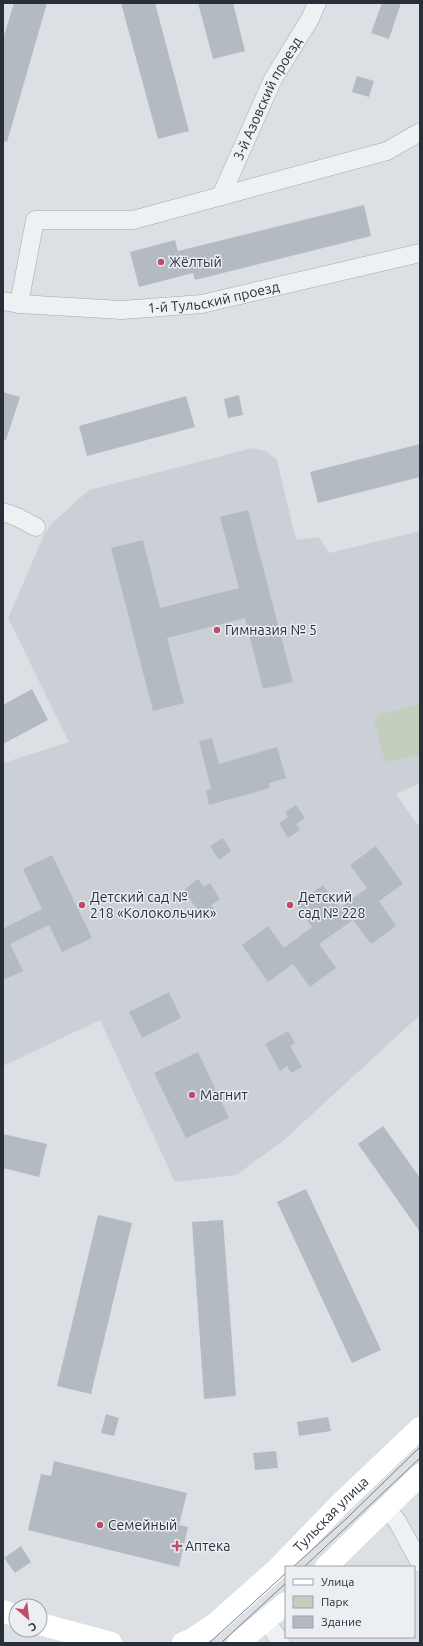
<svg xmlns="http://www.w3.org/2000/svg" width="423" height="1646" font-family="Ubuntu,sans-serif">
	<rect width="100%" height="100%" fill="#dce0e5"/>
	<polygon fill="#cad0d5" points="253,448 266,451 277,460 296,540 319,537 329,553 420,531 420,783 396,794 420,828 420,1015 284,1140 236,1175 175,1182 100,1020 3,1066 3,763 69,742 8,618 45,533 51,524 89,490"/>
	<polygon fill="#c4cebe" points="420,704 420,754 390,762 387,761 383,756 374,720 379,715"/>
	<g fill="#b4bac1">
		<polygon points="14,3 47,3 7,142 3,141 3,39"/>
		<polygon points="121,3 155,3 189,131 158,139"/>
		<polygon points="198,3 233,3 245,51 213,59"/>
		<polygon points="382,3 401,3 389,39 371,33"/>
		<polygon points="357,76 374,81 369,97 352,92"/>
		<polygon points="364,205 371,236 195,280 193,273 139,287 130,252 175,240 178,251"/>
		<polygon points="3,392 20,397 6,440 3,439"/>
		<polygon points="239,395 243,415 228,418 224,399"/>
		<polygon points="186,396 195,427 87,456 79,426"/>
		<polygon points="420,444 420,477 318,503 310,472"/>
		<polygon points="248,510 293,682 263,689 245,618 167,638 184,703 153,711 111,548 143,540 160,608 239,588 220,517"/>
		<polygon points="32,689 48,720 3,744 3,705"/>
		<polygon points="212,738 219,764 277,747 286,778 269,783 270,788 209,805 206,790 211,789 199,741"/>
		<polygon points="296,805 305,818 296,824 300,830 288,838 279,823 288,817 285,812"/>
		<polygon points="223,838 231,851 219,860 210,846"/>
		<polygon points="376,846 403,884 379,901 396,926 371,944 353,920 319,944 336,968 310,987 293,964 268,982 242,945 268,926 284,948 312,927 296,904 323,885 340,908 367,888 350,865"/>
		<polygon points="52,855 92,938 62,952 49,925 10,944 23,971 3,980 3,929 42,909 23,869"/>
		<polygon points="198,879 204,887 210,883 220,899 211,905 215,910 203,918 184,890"/>
		<polygon points="169,992 181,1018 142,1038 129,1012"/>
		<polygon points="288,1031 295,1043 290,1046 302,1067 291,1073 287,1066 280,1071 265,1044"/>
		<polygon points="198,1052 229,1118 186,1138 154,1073"/>
		<polygon points="383,1126 420,1178 420,1232 358,1144"/>
		<polygon points="3,1134 47,1144 39,1177 3,1168"/>
		<polygon points="306,1189 381,1350 352,1363 277,1202"/>
		<polygon points="98,1215 132,1223 91,1394 57,1386"/>
		<polygon points="223,1220 236,1396 204,1399 192,1222"/>
		<polygon points="106,1414 119,1418 114,1436 101,1433"/>
		<polygon points="328,1417 331,1431 299,1436 297,1422"/>
		<polygon points="276,1451 278,1468 255,1470 253,1453"/>
		<polygon points="54,1461 187,1493 179,1525 188,1527 179,1567 28,1530 41,1474 51,1476"/>
		<polygon points="21,1546 31,1562 15,1573 4,1558"/>
	</g>
	<g fill="none" stroke-linecap="round" stroke-linejoin="round">
		<g stroke="#a2a8ae" stroke-width="19">
			<g id="street">
				<path id="s1" d="M 221,196 L 273,79 L 310,19 L 317,3"/>
				<path id="s2" d="M 3,301 L 19,304 L 122,310 L 202,304 L 420,253"/>
				<polyline points="19,304 35,220 133,220 387,151 420,132"/>
				<polyline points="3,512 17,517 36,527"/>
				<polyline points="386,1508 397,1521 420,1563"/>
				<polyline points="265,1622 274,1632 281,1643"/>
			</g>
		</g>
		<use href="#street" stroke="#eef1f3" stroke-width="18"/>
		<g stroke="#fff" stroke-width="22">
			<polyline points="326,1567 420,1475"/>
			<polyline points="3,1611 16,1616"/>
			<polyline points="40,1624 111,1643"/>
			<path id="s3" d="M 183,1643 L 191,1640 L 215,1624 L 277,1569 L 342,1502 L 420,1428"/>
			<polyline points="238,1643 286,1603"/>
		</g>
		<g stroke="#77828c" stroke-width="1">
			<polyline points="293,1567 346,1519 420,1447"/>
			<polyline points="304,1567 420,1458"/>
			<polyline points="209,1643 286,1573"/>
			<polyline points="221,1643 286,1583"/>
		</g>
	</g>
	<g fill="#bf4c69" stroke="#ebeff3" stroke-width="1.5">
		<circle cx="161" cy="262" r="4"/>
		<circle cx="217" cy="630" r="4"/>
		<circle cx="82" cy="905" r="4"/>
		<circle cx="290" cy="905" r="4"/>
		<circle cx="192" cy="1095" r="4"/>
		<circle cx="100" cy="1525" r="4"/>
		<path d="M175 1540h4v4h4v4h-4v4h-4v-4h-4v-4h4z"/>
	</g>
	<g text-anchor="middle" dominant-baseline="central" stroke-width="3" stroke-linejoin="round" paint-order="stroke">
		<g font-size="14" fill="#273039" stroke="#ebeff3">
			<text stroke="none"><textPath href="#s1" startOffset="108">3-й Азовский проезд</textPath></text>
			<text stroke="none"><textPath href="#s2" startOffset="212">1-й Тульский проезд</textPath></text>
			<text stroke="none"><textPath href="#s3" startOffset="197">Тульская улица</textPath></text>
		</g>
		<g font-size="14" fill="#273039" stroke="#ebeff3" text-anchor="start">
			<text x="169" y="262">Жёлтый</text>
			<text x="225" y="630">Гимназия № 5</text>
			<text x="90" y="897">Детский сад №<tspan x="90" dy="16">218 «Колокольчик»</tspan></text>
			<text x="298" y="897">Детский<tspan x="298" dy="16">сад № 228</tspan></text>
			<text x="200" y="1095">Магнит</text>
			<text x="108" y="1525">Семейный</text>
			<text x="185" y="1546">Аптека</text>
		</g>
	</g>
	<rect width="423" height="1646" fill="none" stroke="#273039" stroke-width="8"/>
	<rect x="285" y="1566" width="130" height="72" fill="#ebeff3" stroke="#9da3a9"/>
	<rect x="293" y="1579" width="20" height="6" fill="#ffffff" stroke="#9da3a9"/>
	<text x="321" y="1586" font-size="12" fill="#273039">Улица</text>
	<rect x="293" y="1596" width="20" height="12" fill="#c4cebe" stroke="#9da3a9"/>
	<text x="321" y="1606" font-size="12" fill="#273039">Парк</text>
	<rect x="293" y="1616" width="20" height="12" fill="#b4bac1" stroke="#9da3a9"/>
	<text x="321" y="1626" font-size="12" fill="#273039">Здание</text>
	<g transform="translate(28 1618) rotate(152)"><circle r="19" fill="#ebeff3" stroke="#9da3a9"/>
	<path d="M0-3L7 15L0 10L-7 15Z" fill="#bf4c69"/>
	<text y="-6" font-size="11" font-weight="bold" text-anchor="middle" fill="#273039">С</text>
	</g>
</svg>
